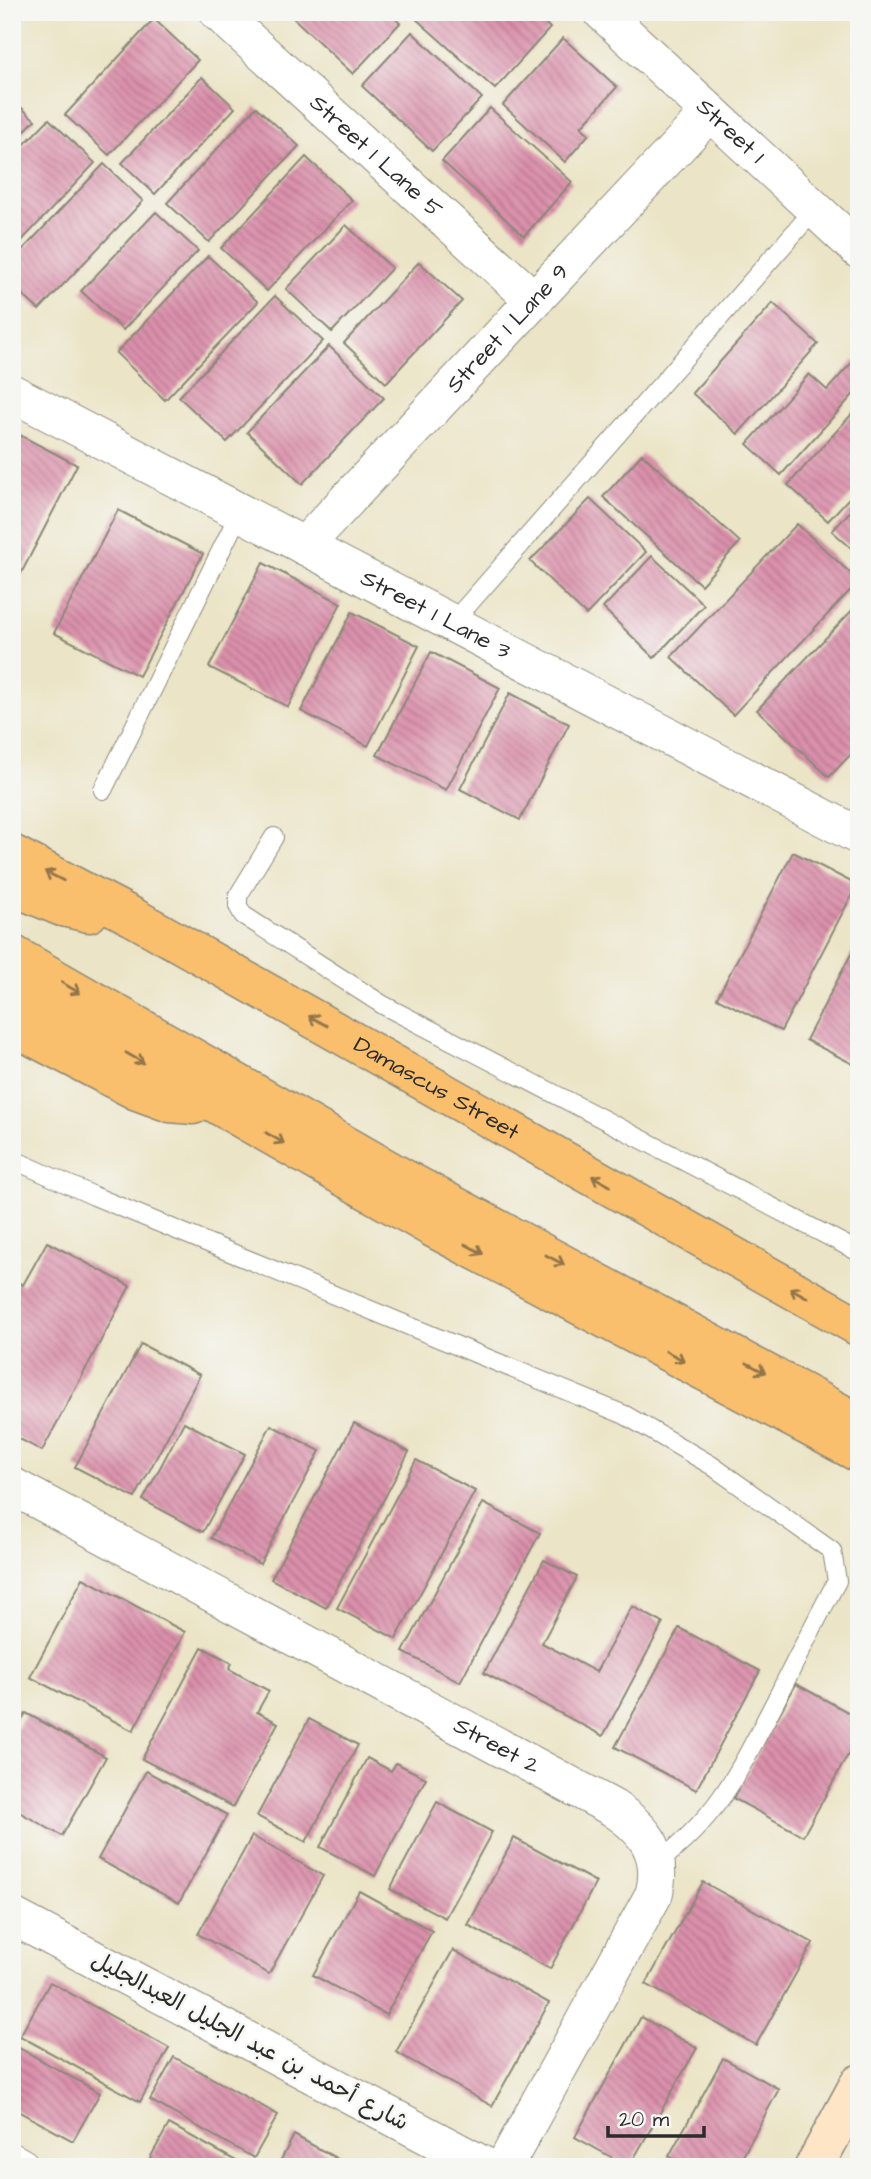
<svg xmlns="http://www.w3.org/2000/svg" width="871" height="2179" font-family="'Architects Daughter','Playpen Sans Arabic',sans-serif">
	<defs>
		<pattern id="building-back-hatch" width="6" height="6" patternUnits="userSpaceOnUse" patternTransform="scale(1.75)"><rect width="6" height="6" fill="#db90ab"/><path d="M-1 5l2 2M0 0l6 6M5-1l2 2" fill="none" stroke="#b2768b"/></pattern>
	</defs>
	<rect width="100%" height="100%" fill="#f6f6f2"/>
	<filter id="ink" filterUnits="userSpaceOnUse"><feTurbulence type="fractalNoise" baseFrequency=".0143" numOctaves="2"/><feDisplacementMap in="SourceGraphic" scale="14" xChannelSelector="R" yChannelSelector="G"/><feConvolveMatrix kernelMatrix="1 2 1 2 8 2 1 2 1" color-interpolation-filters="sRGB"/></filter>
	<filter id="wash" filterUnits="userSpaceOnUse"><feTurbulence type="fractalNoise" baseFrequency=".00686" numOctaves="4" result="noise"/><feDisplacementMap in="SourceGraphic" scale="28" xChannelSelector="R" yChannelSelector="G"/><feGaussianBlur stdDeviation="1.57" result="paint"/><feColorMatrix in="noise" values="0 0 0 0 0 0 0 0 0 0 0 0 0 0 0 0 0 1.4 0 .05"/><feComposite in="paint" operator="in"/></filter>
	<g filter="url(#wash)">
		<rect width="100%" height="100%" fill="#ebe4c6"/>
		<g id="blocks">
			<g fill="url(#building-back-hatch)">
				<polygon points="287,12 388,12 400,23 353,74"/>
				<polygon points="421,12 533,12 550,28 495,89 415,18"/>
				<polygon points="154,19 198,60 109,155 65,115"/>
				<polygon points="412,32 482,98 432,151 362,86"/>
				<polygon points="563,38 617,87 581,127 589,134 565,162 503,105"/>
				<polygon points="202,77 235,108 155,194 122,163"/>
				<polygon points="12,99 35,120 12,144"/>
				<polygon points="256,107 299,146 209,242 167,203"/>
				<polygon points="490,108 572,182 524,236 442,161"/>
				<polygon points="49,119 95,163 12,251 12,157"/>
				<polygon points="306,157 352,200 267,291 221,248"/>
				<polygon points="104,164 143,201 39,310 12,285 12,261"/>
				<polygon points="156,212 198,251 123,330 81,291"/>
				<polygon points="346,225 392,268 332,332 286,289"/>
				<polygon points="208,256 258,302 165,400 116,353"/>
				<polygon points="419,262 462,301 386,383 344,343"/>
				<polygon points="275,296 323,341 227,442 179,397"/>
				<polygon points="773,303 818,344 738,434 692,393"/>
				<polygon points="329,346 384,398 302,484 247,432"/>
				<polygon points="854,360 859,364 859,388 781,475 747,444 809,374 827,390"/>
				<polygon points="859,406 859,487 828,521 788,485"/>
				<polygon points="12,431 77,465 12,591"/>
				<polygon points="642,454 740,542 701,585 603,497"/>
				<polygon points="590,499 646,552 586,615 530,561"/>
				<polygon points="859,502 859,555 832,531"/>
				<polygon points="118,510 203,554 139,676 54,633"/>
				<polygon points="797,524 859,581 733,715 671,657"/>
				<polygon points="652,556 704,605 654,658 603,608"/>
				<polygon points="263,563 341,603 288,707 209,667"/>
				<polygon points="859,603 859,746 829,777 757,710"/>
				<polygon points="352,612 419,646 368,746 301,711"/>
				<polygon points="431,652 500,688 446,790 377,755"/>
				<polygon points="510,693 569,724 520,820 460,789"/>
				<polygon points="793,852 857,885 781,1031 717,998"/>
				<polygon points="859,939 859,1067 806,1040"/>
				<polygon points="47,1242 130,1286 42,1451 12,1435 12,1279 23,1285"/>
				<polygon points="141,1344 200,1375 135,1498 75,1467"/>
				<polygon points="184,1422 245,1454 203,1532 143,1500"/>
				<polygon points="354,1423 409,1452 326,1608 271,1579"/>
				<polygon points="271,1425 320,1451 260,1564 211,1538"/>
				<polygon points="416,1460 475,1491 396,1639 337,1608"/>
				<polygon points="483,1503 540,1533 460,1682 403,1652"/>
				<polygon points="544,1560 577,1577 542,1643 596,1672 632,1606 663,1623 603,1736 484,1673"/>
				<polygon points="83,1578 185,1632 133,1731 30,1677"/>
				<polygon points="679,1628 760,1671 696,1790 615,1747"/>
				<polygon points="202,1647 232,1663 229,1669 269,1691 257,1712 278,1723 233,1807 142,1759"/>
				<polygon points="796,1684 859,1718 859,1735 803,1836 733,1798"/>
				<polygon points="26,1713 106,1757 62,1836 12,1808 12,1737"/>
				<polygon points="309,1719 358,1745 306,1842 257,1816"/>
				<polygon points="367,1758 391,1771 396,1763 426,1778 375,1876 320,1847"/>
				<polygon points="146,1771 227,1815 179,1903 98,1859"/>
				<polygon points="437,1802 492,1832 445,1918 390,1889"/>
				<polygon points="252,1836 323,1876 269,1974 198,1934"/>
				<polygon points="514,1838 596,1882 550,1969 468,1925"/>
				<polygon points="703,1882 813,1943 756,2045 646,1984"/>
				<polygon points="359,1891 432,1931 386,2015 313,1975"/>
				<polygon points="453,1950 549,2003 492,2106 396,2052"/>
				<polygon points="50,1982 169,2048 140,2102 20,2036"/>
				<polygon points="641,2017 697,2048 629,2167 575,2137"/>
				<polygon points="12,2044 100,2093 73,2141 12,2108"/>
				<polygon points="174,2057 278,2115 254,2158 150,2100"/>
				<polygon points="723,2058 779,2089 737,2167 688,2167 669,2156"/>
				<polygon points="169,2124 247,2167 145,2167"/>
				<polygon points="294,2135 352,2167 277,2167"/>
			</g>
		</g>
	</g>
	<g filter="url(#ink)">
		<use href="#blocks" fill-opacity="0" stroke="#8b8878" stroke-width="2"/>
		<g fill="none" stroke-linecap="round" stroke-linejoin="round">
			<g stroke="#8b8878" stroke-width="20">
				<g id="service">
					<polyline points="452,623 815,209"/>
					<polyline points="103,790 240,512"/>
					<polyline points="274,837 238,896 238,906 243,915 383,1005 859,1252"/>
					<path d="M 12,1159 L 94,1196 L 625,1415 L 711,1465 L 832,1551 L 837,1581 C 816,1620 796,1660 776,1700 C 741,1767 720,1816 657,1863"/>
				</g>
			</g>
			<g stroke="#8b8878" stroke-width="39">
				<g id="minor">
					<path id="s1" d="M 218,12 L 534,300"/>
					<path id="s2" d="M 602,12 L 859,250"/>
					<path id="s3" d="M 12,393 L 859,836"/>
					<path id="s4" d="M 304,546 L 710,112"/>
					<path id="s5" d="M 12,1486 L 613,1808 C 646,1830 664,1853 654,1894 L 504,2167"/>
					<polyline points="12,1916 487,2167"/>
					<polyline points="12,2162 21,2167"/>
				</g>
			</g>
			<g stroke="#8b8878" stroke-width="41">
				<polyline id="secondary" points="814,2167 859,2084"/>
			</g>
			<g stroke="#8b8878" stroke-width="41">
				<g id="primary">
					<path id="s6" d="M 12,854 L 133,917 L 859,1327"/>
					<polyline points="12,886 62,907 89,913"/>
					<polyline points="12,954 401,1177 859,1423"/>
					<polyline points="12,987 433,1228 859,1453"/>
					<polyline points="12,1026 137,1091 170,1103 193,1105"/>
				</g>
			</g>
			<use href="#service" stroke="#fff" stroke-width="18"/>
			<use href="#minor" stroke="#fff" stroke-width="37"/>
			<use href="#secondary" stroke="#fde5c5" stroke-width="38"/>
			<use href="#primary" stroke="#f9bf6d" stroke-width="38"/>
		</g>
		<defs><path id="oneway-shaft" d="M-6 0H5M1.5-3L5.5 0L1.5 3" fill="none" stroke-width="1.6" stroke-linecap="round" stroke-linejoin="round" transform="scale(1.75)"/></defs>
		<g stroke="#92754c">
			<use href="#oneway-shaft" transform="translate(54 876) rotate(-153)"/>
			<use href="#oneway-shaft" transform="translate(71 988) rotate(30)"/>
			<use href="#oneway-shaft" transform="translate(318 1021) rotate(-151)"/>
			<use href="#oneway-shaft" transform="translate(135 1058) rotate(30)"/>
			<use href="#oneway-shaft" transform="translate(275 1138) rotate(30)"/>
			<use href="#oneway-shaft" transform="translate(601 1181) rotate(-151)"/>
			<use href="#oneway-shaft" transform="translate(474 1249) rotate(28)"/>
			<use href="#oneway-shaft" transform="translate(555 1260) rotate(28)"/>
			<use href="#oneway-shaft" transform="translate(799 1293) rotate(-151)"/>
			<use href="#oneway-shaft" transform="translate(675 1356) rotate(28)"/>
			<use href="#oneway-shaft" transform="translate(756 1368) rotate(28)"/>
		</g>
	</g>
	<g text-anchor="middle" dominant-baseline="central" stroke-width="5" stroke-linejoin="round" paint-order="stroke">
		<g font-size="23" fill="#2b2b2b" stroke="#f6f6f2">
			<text stroke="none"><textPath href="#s2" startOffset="175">Street 1</textPath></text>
			<text stroke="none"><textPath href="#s1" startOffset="214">Street 1 Lane 5</textPath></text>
			<text stroke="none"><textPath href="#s4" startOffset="298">Street 1 Lane 9</textPath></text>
			<text stroke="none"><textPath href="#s3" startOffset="478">Street 1 Lane 3</textPath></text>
			<text stroke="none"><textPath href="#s6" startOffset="485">Damascus Street</textPath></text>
			<text stroke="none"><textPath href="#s5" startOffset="550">Street 2</textPath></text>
			<text transform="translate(250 2041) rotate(28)">شارع أحمد بن عبد الجليل العبدالجليل</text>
		</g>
	</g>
	<rect width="871" height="2179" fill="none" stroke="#f6f6f2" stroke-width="42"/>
	<path d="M608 2126v10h96v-10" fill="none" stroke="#2b2b2b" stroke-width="3.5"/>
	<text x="619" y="2126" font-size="21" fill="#2b2b2b" stroke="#f6f6f2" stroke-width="5" paint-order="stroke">20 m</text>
</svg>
